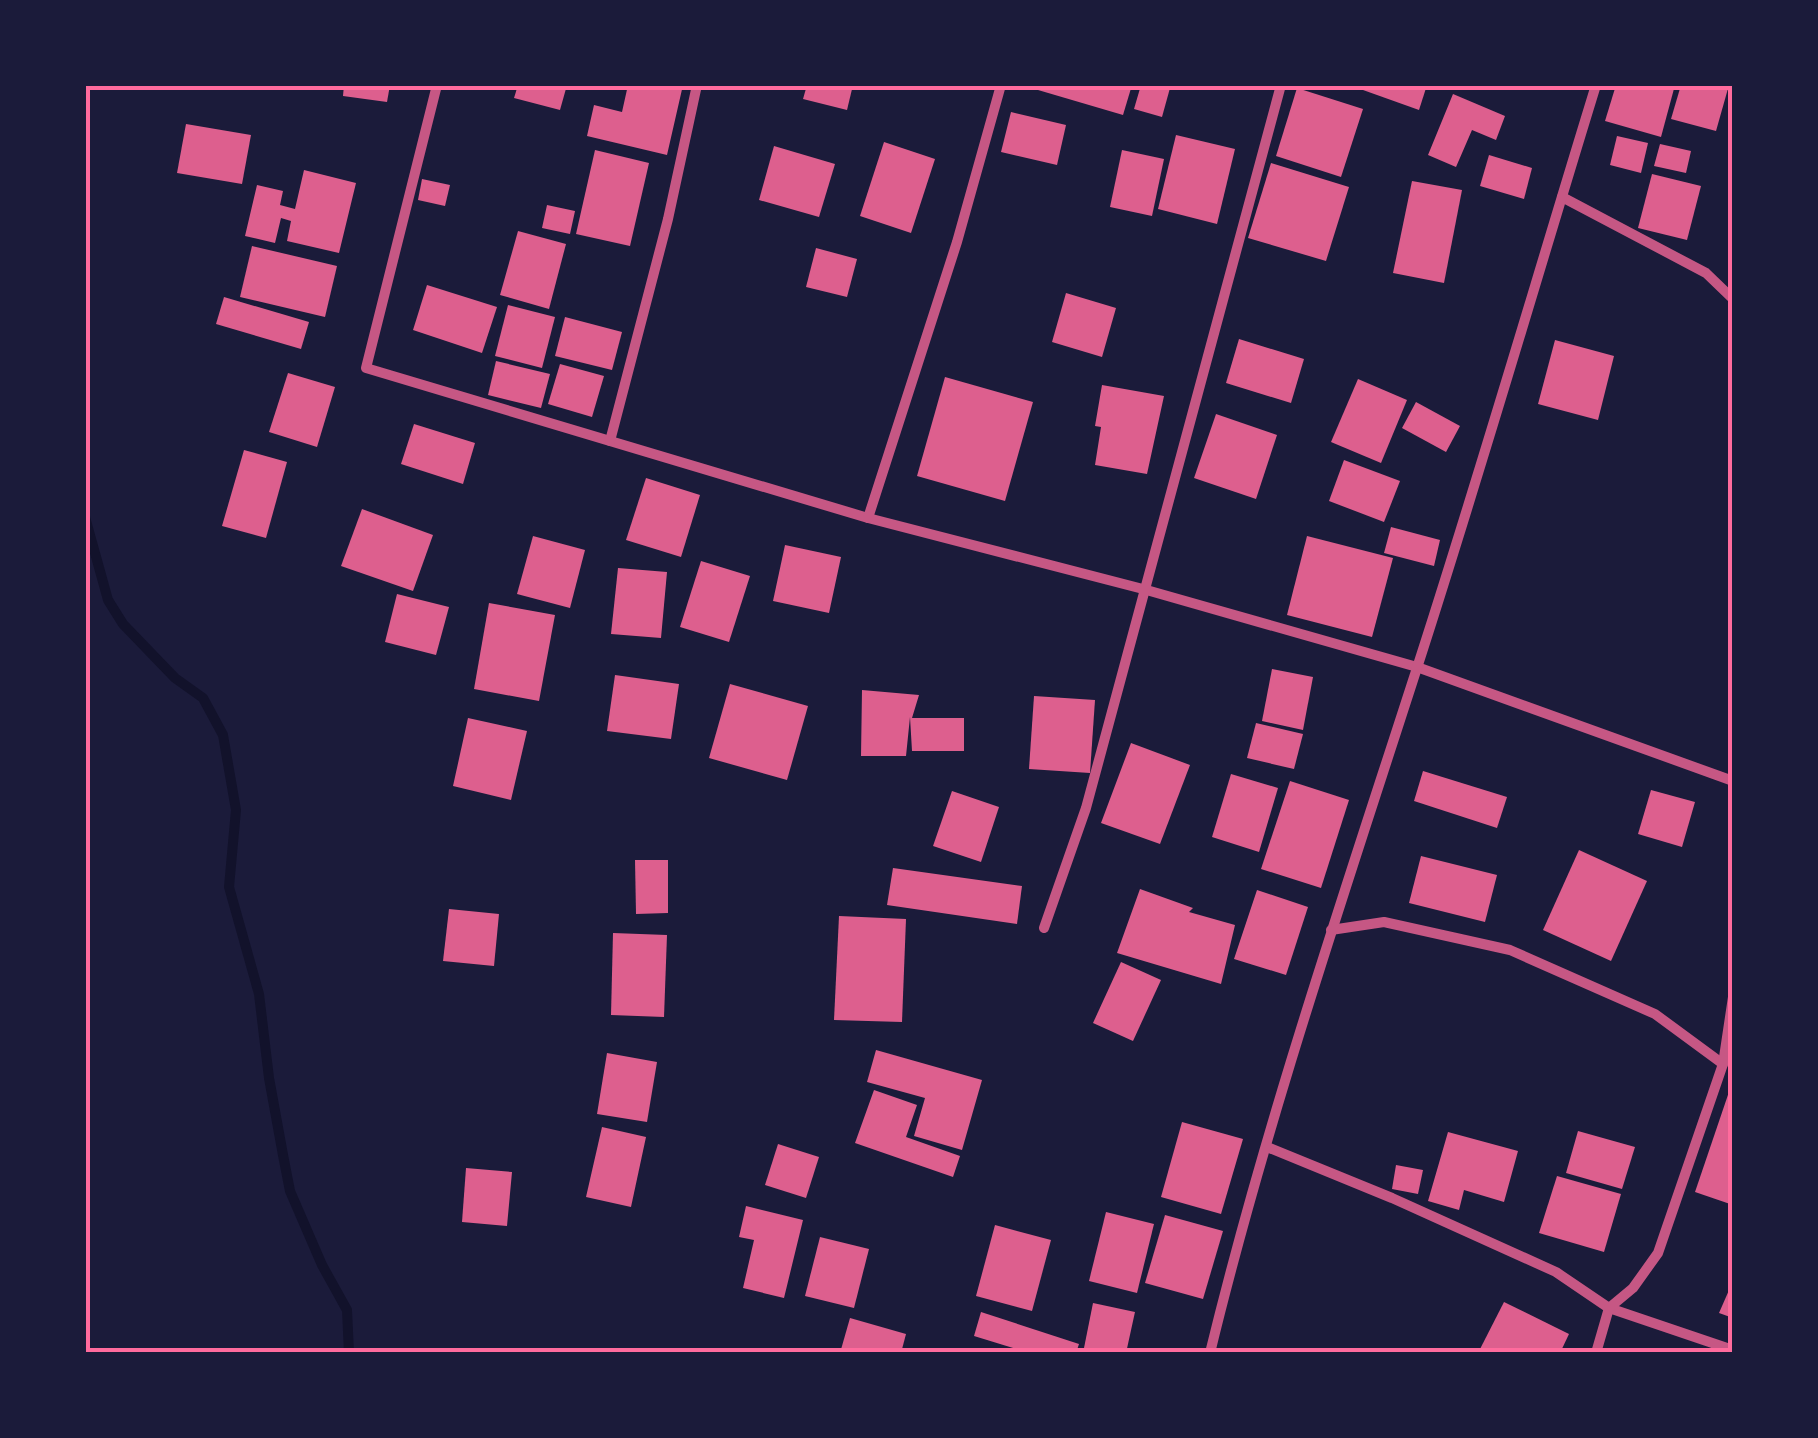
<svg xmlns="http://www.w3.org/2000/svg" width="1818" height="1438" font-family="Signika,sans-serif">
	<rect width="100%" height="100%" fill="#1b1b3a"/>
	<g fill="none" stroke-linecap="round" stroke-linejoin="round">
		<polyline stroke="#12122b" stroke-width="10" points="85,517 108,600 123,624 175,678 203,698 223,735 236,810 229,887 259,994 269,1078 283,1155 290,1191 322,1265 347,1310 349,1353"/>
	</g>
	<g fill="#dd5f8e">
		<polygon points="344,85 390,85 387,102 343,96"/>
		<polygon points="518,85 567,85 560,110 514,98"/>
		<polygon points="628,85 683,85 667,155 587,136 594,105 622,112"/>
		<polygon points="807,85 853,85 847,110 803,99"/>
		<polygon points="1021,85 1132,85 1123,115"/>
		<polygon points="1141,85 1170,88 1162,117 1134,109"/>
		<polygon points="1349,85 1427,85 1419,110"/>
		<polygon points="1616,85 1675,85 1661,137 1605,121"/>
		<polygon points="1681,85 1729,85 1716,131 1671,119"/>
		<polygon points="1297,88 1363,109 1341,177 1276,156"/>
		<polygon points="1453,94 1505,116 1496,140 1472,130 1456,167 1428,155"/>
		<polygon points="1011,112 1066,125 1057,165 1001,152"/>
		<polygon points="186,124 251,135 242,184 177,173"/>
		<polygon points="1176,135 1235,149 1217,224 1158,209"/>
		<polygon points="1617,136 1648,143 1641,173 1610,165"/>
		<polygon points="884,142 935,159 911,233 860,216"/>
		<polygon points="1660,144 1691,151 1686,173 1654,166"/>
		<polygon points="774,146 835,164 819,217 759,200"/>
		<polygon points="595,150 649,163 630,246 576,234"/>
		<polygon points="1122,150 1164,159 1152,216 1110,207"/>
		<polygon points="1489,155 1532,168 1524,199 1480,186"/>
		<polygon points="1271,163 1349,187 1326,261 1248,238"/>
		<polygon points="304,170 356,183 339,253 287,241 291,221 281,218 275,243 245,236 257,185 283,191 280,205 295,209"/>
		<polygon points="1652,174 1701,186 1687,240 1638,228"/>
		<polygon points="422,179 450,185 445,206 418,200"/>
		<polygon points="1412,181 1462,190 1444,283 1393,273"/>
		<polygon points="547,205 575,211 570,234 542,228"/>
		<polygon points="518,231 566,244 549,309 500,295"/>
		<polygon points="252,246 337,266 325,317 240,297"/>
		<polygon points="816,248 857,259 847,297 806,287"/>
		<polygon points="427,285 497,307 482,353 413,330"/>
		<polygon points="1066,293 1116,308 1102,357 1052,342"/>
		<polygon points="224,297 309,322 301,349 216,324"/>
		<polygon points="508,305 555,317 542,368 495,356"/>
		<polygon points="565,317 622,332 612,370 555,356"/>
		<polygon points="1239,339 1304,359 1291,403 1226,383"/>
		<polygon points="1555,340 1614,356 1598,420 1538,404"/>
		<polygon points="496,361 550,374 541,408 488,395"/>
		<polygon points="560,364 604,376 592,417 548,404"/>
		<polygon points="288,373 335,387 317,447 269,432"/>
		<polygon points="945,377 1033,402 1005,501 917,476"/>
		<polygon points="1358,379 1407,400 1381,463 1331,442"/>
		<polygon points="1102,385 1164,396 1147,474 1095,465 1101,427 1095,426"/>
		<polygon points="1416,402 1460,426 1446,452 1402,428"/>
		<polygon points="1216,414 1277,435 1256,499 1194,478"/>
		<polygon points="414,424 475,443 463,484 401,464"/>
		<polygon points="244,450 287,462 266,538 222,526"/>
		<polygon points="1344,460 1400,481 1384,522 1329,501"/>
		<polygon points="646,478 700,495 681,557 626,540"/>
		<polygon points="362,509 433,535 413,591 341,566"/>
		<polygon points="1391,527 1440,540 1434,566 1384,553"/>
		<polygon points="533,536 585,550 570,608 517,594"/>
		<polygon points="1307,536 1393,558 1372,637 1287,615"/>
		<polygon points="785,545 841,557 829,613 773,601"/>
		<polygon points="701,561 750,576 729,642 680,627"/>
		<polygon points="618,568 667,572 661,638 611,634"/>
		<polygon points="397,594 449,607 436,655 385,642"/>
		<polygon points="489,603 555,615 539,701 474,689"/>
		<polygon points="1272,669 1313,677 1303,730 1262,721"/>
		<polygon points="615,675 679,684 671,739 607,731"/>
		<polygon points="730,684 808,706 787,780 709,758"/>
		<polygon points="862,690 919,695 912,718 964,718 964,751 912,751 910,717 906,756 861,756"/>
		<polygon points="1034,696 1095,700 1090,773 1029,769"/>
		<polygon points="468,718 527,731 511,800 453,786"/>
		<polygon points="1256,723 1303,734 1294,769 1247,758"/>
		<polygon points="1131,743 1190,765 1160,844 1101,823"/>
		<polygon points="1423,771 1507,797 1497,828 1414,801"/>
		<polygon points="1231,774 1278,788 1259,852 1212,837"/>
		<polygon points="1290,781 1349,800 1321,888 1261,869"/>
		<polygon points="1651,790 1695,802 1682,847 1638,834"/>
		<polygon points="952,791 999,807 981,862 933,846"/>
		<polygon points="1579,850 1647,881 1611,961 1543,930"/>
		<polygon points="1421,856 1497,875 1485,922 1409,903"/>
		<polygon points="635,860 668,860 668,913 636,914"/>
		<polygon points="893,868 1022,886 1017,924 887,905"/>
		<polygon points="1140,889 1193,908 1189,912 1235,925 1221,984 1117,953"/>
		<polygon points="1257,890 1308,907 1286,975 1234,959"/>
		<polygon points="449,909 499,914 494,966 443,961"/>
		<polygon points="839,916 906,919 902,1022 834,1020"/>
		<polygon points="613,933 667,935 664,1017 611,1015"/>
		<polygon points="1121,962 1161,980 1133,1041 1093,1023"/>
		<polygon points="876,1050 982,1080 962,1150 914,1136 925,1098 867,1082"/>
		<polygon points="607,1053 657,1062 647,1122 597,1114"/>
		<polygon points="1732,1083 1733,1083 1733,1205 1695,1192"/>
		<polygon points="874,1090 917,1105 906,1137 960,1156 953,1177 855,1143"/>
		<polygon points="1182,1122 1243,1139 1221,1214 1161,1197"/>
		<polygon points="602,1127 646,1137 631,1207 586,1197"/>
		<polygon points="1578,1131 1635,1147 1622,1189 1566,1173"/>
		<polygon points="1448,1132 1518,1151 1504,1202 1464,1190 1459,1210 1428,1201"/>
		<polygon points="778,1144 819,1157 806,1198 765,1185"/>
		<polygon points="1396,1165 1423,1170 1418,1194 1392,1189"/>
		<polygon points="466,1168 512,1172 507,1226 462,1222"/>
		<polygon points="1557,1176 1621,1194 1604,1252 1539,1233"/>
		<polygon points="746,1206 803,1220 784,1298 743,1288 754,1240 739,1237"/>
		<polygon points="1106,1212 1154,1224 1137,1293 1089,1281"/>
		<polygon points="1165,1215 1223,1231 1203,1299 1145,1283"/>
		<polygon points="995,1225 1051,1240 1032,1311 976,1296"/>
		<polygon points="820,1237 869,1249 854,1308 805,1296"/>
		<polygon points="1733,1281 1733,1318 1719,1313"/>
		<polygon points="1504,1302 1569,1334 1560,1353 1478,1353"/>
		<polygon points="1093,1303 1135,1312 1126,1353 1083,1353"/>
		<polygon points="981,1312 1079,1344 1076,1353 1029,1353 974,1336"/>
		<polygon points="850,1318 906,1334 901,1353 840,1353"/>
	</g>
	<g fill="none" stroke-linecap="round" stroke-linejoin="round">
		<g stroke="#c65784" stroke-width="10">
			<polyline points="437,85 366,368 868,518 1143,589 1417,667 1733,781"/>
			<polyline points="1562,197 1706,273 1733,299"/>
			<polyline points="610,441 668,219 697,85"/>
			<polyline points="868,518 957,242 1001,85"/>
			<polyline points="1044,928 1086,808 1281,85"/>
			<polyline points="1331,930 1384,922 1510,950 1655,1014 1723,1064"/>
			<polyline points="1267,1147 1392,1198 1556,1272 1609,1308 1733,1350"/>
			<path d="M 1210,1353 C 1266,1123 1343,897 1416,671 C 1479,477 1536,280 1596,85"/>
			<polyline points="1596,1353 1609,1308 1633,1288 1658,1253 1723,1064 1733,997"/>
		</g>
	</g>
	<rect width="1818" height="1438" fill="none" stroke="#1b1b3a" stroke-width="175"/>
	<rect x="88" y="88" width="1642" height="1262" fill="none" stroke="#ff6b9d" stroke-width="4"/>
</svg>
